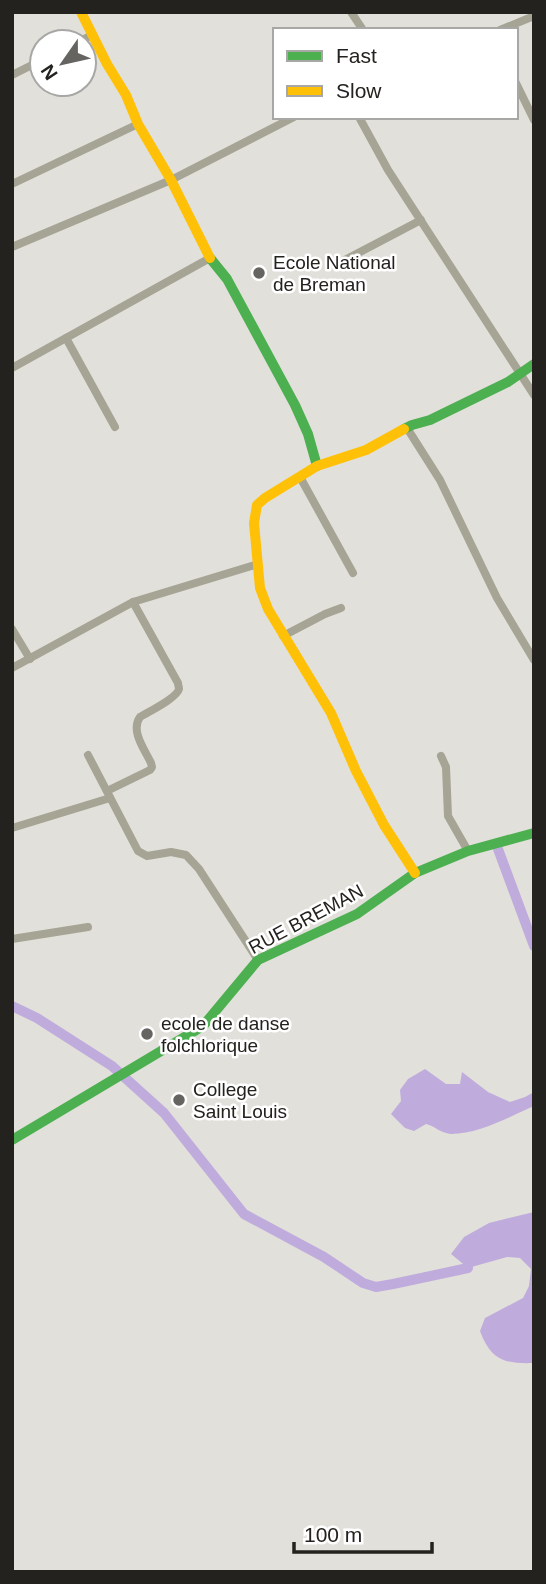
<svg xmlns="http://www.w3.org/2000/svg" width="546" height="1584" font-family="Arial,sans-serif">
	<rect width="100%" height="100%" fill="#e2e0da"/>
	<g fill="#bfacdd">
		<path d="M 425,1069 L 446,1084 L 460,1084 L 462,1072 L 488,1092 L 510,1102 L 525,1097 L 534,1092 L 534,1106 C 509,1117 479,1134 451,1134 C 440,1133 435,1126 426,1124 L 414,1131 L 405,1128 L 391,1114 L 401,1101 L 400,1090 L 408,1079 Z"/>
		<path d="M 534,1212 L 534,1363 C 504,1364 491,1360 480,1331 L 485,1318 L 523,1298 L 529,1286 L 531,1269 L 520,1258 L 507,1257 L 468,1268 L 451,1254 L 464,1237 L 489,1223 Z"/>
	</g>
	<g fill="none" stroke-linecap="round" stroke-linejoin="round">
		<g stroke="#bfacdd" stroke-width="10">
			<polyline points="498,849 534,946"/>
			<polyline points="12,1006 37,1018 112,1066 164,1113 244,1214 324,1257 363,1283 376,1287 393,1284 468,1268"/>
		</g>
		<g stroke="#a6a494" stroke-width="8">
			<polyline points="351,12 363,30"/>
			<polyline points="500,30 534,16"/>
			<polyline points="78,42 92,35"/>
			<polyline points="12,75 42,60"/>
			<polyline points="516,83 534,120"/>
			<polyline points="359,117 388,170 534,395"/>
			<polyline points="12,184 138,124"/>
			<polyline points="12,247 171,180 294,117"/>
			<polyline points="341,262 421,220"/>
			<polyline points="66,338 115,427"/>
			<polyline points="12,368 210,258"/>
			<polyline points="407,428 440,480 497,598 534,660"/>
			<polyline points="300,477 353,573"/>
			<polyline points="12,629 30,659"/>
			<polyline points="283,636 325,614 341,608"/>
			<polyline points="12,668 133,602 258,564"/>
			<polyline points="88,755 138,851 147,856 171,852 186,855 199,869 258,960"/>
			<polyline points="441,756 446,767 448,816 468,851"/>
			<path d="M 107,791 L 150,770 L 152,767 L 151,763 C 145,750 130,731 140,717 C 148,712 177,698 179,689 C 179,687 178,685 178,683 L 133,602"/>
			<polyline points="12,828 110,798"/>
			<polyline points="12,939 88,927"/>
		</g>
		<g stroke="#4caf50" stroke-width="10">
			<polyline points="210,258 227,279 295,405 308,434 317,466"/>
			<polyline points="404,429 412,425 430,420 508,382 534,364"/>
			<polyline points="12,1140 203,1026 258,960 357,914 415,873 468,851 534,833"/>
		</g>
		<g stroke="#ffc107" stroke-width="10">
			<polyline points="81,12 107,64 126,95 138,124 171,180 210,258"/>
			<polyline points="404,429 366,450 317,466 265,498 257,505 254,523 260,588 268,609 331,713 356,771 384,825 415,873"/>
		</g>
	</g>
	<g fill="#666460" stroke="#fff" stroke-width="2.5">
		<circle cx="259" cy="273" r="7"/>
		<circle cx="147" cy="1034" r="7"/>
		<circle cx="179" cy="1100" r="7"/>
	</g>
	<g text-anchor="middle" dominant-baseline="central" stroke-width="5" stroke-linejoin="round" paint-order="stroke">
		<g font-size="19" fill="#23221e" stroke="#fff" text-anchor="start">
			<text x="273" y="262">Ecole National<tspan x="273" dy="22">de Breman</tspan></text>
			<text x="161" y="1023">ecole de danse<tspan x="161" dy="22">folchlorique</tspan></text>
			<text x="193" y="1089">College<tspan x="193" dy="22">Saint Louis</tspan></text>
		</g>
		<g font-size="19" fill="#23221e" stroke="#fff">
			<text transform="translate(306 919) rotate(-28)">RUE BREMAN</text>
		</g>
	</g>
	<rect width="546" height="1584" fill="none" stroke="#23221e" stroke-width="28"/>
	<rect x="273" y="28" width="245" height="91" fill="#ffffff" stroke="#a7a7a5" stroke-width="2"/>
	<rect x="287" y="51" width="35" height="10" fill="#4caf50" stroke="#a7a7a5" stroke-width="2"/>
	<text x="336" y="63" font-size="21" fill="#23221e">Fast</text>
	<rect x="287" y="86" width="35" height="10" fill="#ffc107" stroke="#a7a7a5" stroke-width="2"/>
	<text x="336" y="98" font-size="21" fill="#23221e">Slow</text>
	<g transform="translate(63 63) rotate(236)"><circle r="33" fill="#ffffff" stroke="#a7a7a5" stroke-width="2"/>
	<path d="M0-5L12 26L0 18L-12 26Z" fill="#666460"/>
	<text y="-10" font-size="19" font-weight="bold" text-anchor="middle" fill="#23221e">N</text>
	</g>
	<path d="M294 1542v10h138v-10" fill="none" stroke="#23221e" stroke-width="3.5"/>
	<text x="304" y="1542" font-size="21" fill="#23221e" stroke="#ffffff" stroke-width="5" paint-order="stroke">100 m</text>
</svg>
